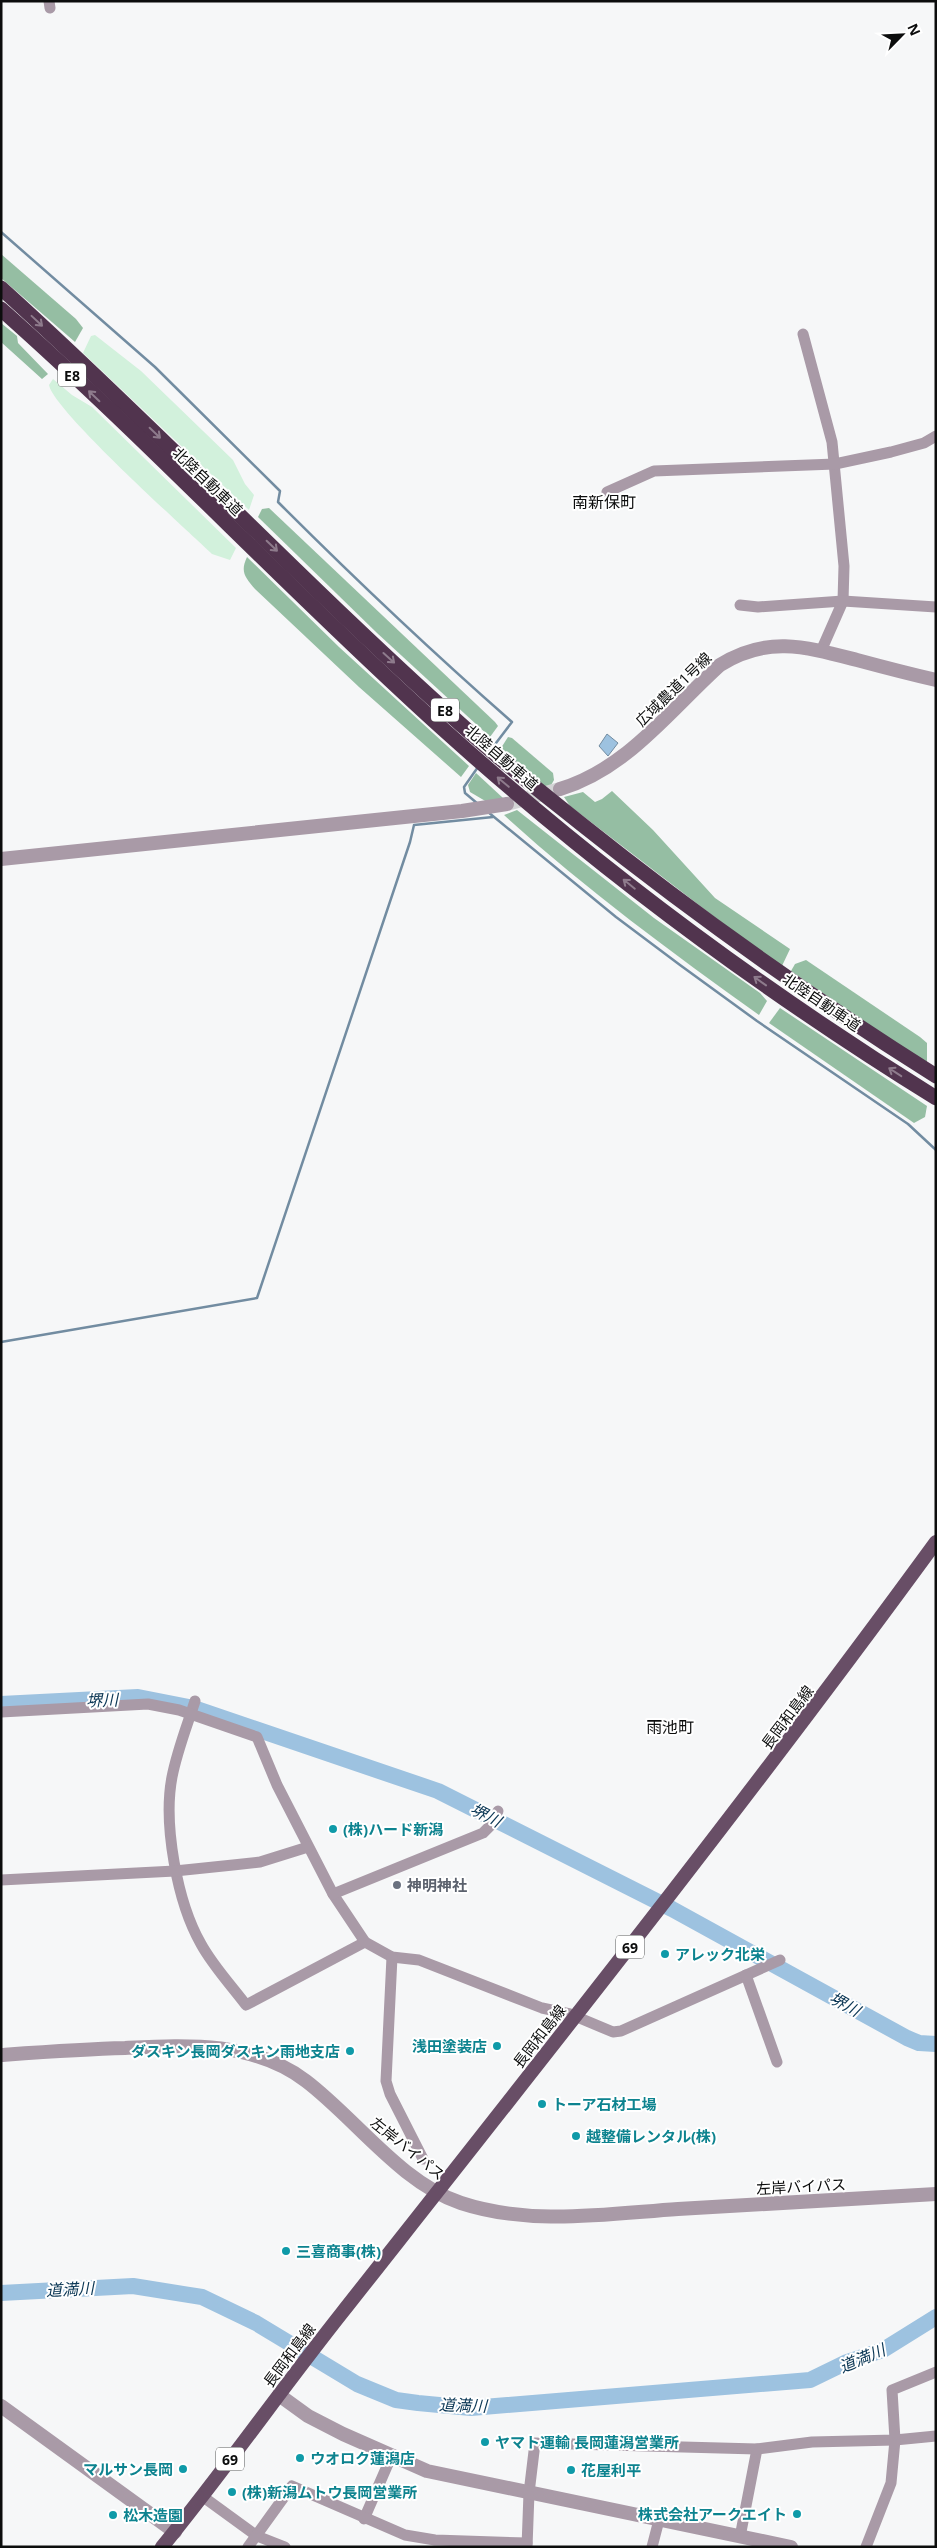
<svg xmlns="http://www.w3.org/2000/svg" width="937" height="2548" font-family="'Open Sans','Noto Sans JP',sans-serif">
	<rect width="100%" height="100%" fill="#f6f7f8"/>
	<g fill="#d2f1dc">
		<polygon points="95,335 141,371 233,460 245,484 254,495 249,510 83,353 91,336"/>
		<path d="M 53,379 L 72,395 L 92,407 L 236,548 L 230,560 L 212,554 C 185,528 54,411 49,385 Z"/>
	</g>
	<g fill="#95bea3">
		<polygon points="1,254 76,319 83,328 75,342 1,278"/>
		<polygon points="1,323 17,336 18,343 48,374 42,379 1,342"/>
		<polygon points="269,508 495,722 498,726 490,737 377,633 258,517 262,509"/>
		<path d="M 247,557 L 339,647 L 469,766 L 461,777 L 359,687 L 255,589 C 245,577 240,572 247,557 Z"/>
		<polygon points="508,737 512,738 553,773 554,780 550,787 545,787 501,748"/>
		<polygon points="476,773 503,798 487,802 470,792 468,785"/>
		<polygon points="612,791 653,830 715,898 790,949 781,968 570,806 564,797 583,792 595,802 602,799"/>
		<path d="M 517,810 L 654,918 L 760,993 L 767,1001 L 759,1015 C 671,952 583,887 504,815 Z"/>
		<polygon points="806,960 920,1037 927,1043 927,1066 791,971 795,964"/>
		<polygon points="780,1008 927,1106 925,1117 914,1123 769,1023"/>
	</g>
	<polygon fill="#9dc2e0" stroke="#728ca1" points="607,734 618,743 608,756 599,746"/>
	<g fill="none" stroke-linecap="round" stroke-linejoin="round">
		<g stroke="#728ca1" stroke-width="2.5">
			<path d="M 1,232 L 155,367 L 280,491 L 278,502 C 354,578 431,651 512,722 L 493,747"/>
			<polyline points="478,767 464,787 465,793 478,804"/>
			<polyline points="488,812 616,917 680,965 757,1021 908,1124 936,1150"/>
			<polyline points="1,1342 257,1298 410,842 414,825 493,817"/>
		</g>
		<g stroke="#9dc2e0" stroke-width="16">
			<polyline points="1,1704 138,1697 194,1708 438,1791 672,1909 907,2038 919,2043 936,2044"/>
			<polyline points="1,2293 133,2286 202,2297 256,2323 357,2384 396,2400 418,2403 471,2408 810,2380 847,2362 883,2350 936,2317"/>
		</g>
		<polyline stroke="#d3d4d5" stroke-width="14" stroke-dasharray="14 7" stroke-linecap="butt" points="507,804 560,789"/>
		<g stroke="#a99aa7" stroke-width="11">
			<polyline points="49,1 50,8"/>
			<polyline points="803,334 832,442 844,566 843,601 821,651"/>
			<polyline points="607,492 654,471 835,464 891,452 924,443 936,436"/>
			<polyline points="740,605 758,607 843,601 936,607"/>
			<path d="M 195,1701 C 187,1726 177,1751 172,1777 C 163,1824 177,1902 201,1944 C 213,1966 231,1985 246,2005 L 365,1942"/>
			<polyline points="1,1712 148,1704 179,1710 257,1737 277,1785 333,1894 365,1942 392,1957 419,1960 542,2008 570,2014 613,2032 621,2031 780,1960"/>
			<polyline points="1,1880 175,1871 233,1865 260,1862 308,1847"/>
			<polyline points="333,1894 483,1833 493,1823 498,1811"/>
			<polyline points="392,1957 386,2081 390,2094 423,2159"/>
			<polyline points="746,1975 777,2062"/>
			<polyline points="202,2496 257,2536 285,2547"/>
			<polyline points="364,2519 391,2457"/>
			<polyline points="740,2537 757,2449"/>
			<polyline points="248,2547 292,2486 405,2535 435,2540 527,2543"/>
			<polyline points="527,2547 529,2493 535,2443 757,2449 812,2442 895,2440 936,2436"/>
			<polyline points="652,2547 659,2520"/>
			<polyline points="866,2547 891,2483 895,2440 892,2390 936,2372"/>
		</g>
		<g stroke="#a99aa7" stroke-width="14">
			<path d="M 560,789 C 627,769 670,710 720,665 C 767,635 807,647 857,660 C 883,667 910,674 936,680"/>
			<polyline points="1,859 462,811 507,804"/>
			<path d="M 1,2055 C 43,2052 84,2049 125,2048 C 187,2045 254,2041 306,2081 C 356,2119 401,2183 461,2203 C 531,2226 606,2214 678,2209 C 764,2204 850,2199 936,2194"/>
			<polyline points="279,2395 308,2416 343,2434 427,2471 791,2547"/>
			<polyline points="1,2406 175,2532"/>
		</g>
		<path stroke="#684e66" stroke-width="14" d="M 162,2547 C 224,2471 280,2391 341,2314 C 542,2059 744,1805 936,1542"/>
		<g stroke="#51344e" stroke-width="15">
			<path d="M 1,288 C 163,434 312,593 475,737 C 509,767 545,795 580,823 C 694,914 812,998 936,1076"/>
			<path d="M 1,309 C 153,444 292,593 443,729 C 595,866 762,990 936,1098"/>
		</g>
	</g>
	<defs><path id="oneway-shaft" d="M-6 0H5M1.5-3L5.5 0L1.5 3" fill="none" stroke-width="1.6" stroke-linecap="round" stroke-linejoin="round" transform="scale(1.25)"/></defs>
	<g stroke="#8e7b8c">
		<use href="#oneway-shaft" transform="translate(37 321) rotate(43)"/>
		<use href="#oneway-shaft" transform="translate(94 396) rotate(-136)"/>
		<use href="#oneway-shaft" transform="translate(155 433) rotate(44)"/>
		<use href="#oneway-shaft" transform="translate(272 546) rotate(44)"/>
		<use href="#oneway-shaft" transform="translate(389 658) rotate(42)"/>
		<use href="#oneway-shaft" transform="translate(503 782) rotate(-140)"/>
		<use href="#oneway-shaft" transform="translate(629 884) rotate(-141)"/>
		<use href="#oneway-shaft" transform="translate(760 981) rotate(-144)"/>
		<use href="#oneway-shaft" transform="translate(895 1072) rotate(-147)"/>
	</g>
	<g fill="#0f9aa8" stroke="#fff" stroke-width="2">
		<circle cx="333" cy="1829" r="5"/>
		<circle cx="665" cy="1954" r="5"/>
		<circle cx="497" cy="2046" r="5"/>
		<circle cx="350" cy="2051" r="5"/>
		<circle cx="542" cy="2104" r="5"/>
		<circle cx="576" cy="2136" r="5"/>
		<circle cx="286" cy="2251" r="5"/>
		<circle cx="485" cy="2442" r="5"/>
		<circle cx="300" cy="2458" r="5"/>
		<circle cx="183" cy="2469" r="5"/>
		<circle cx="571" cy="2470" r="5"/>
		<circle cx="232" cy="2492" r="5"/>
		<circle cx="797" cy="2514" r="5"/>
		<circle cx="113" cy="2515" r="5"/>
	</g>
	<circle fill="#6b7280" stroke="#fff" stroke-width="2" cx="397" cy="1885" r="5"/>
	<g text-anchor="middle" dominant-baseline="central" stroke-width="4" stroke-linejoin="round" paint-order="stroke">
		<g fill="#fff" stroke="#555656" stroke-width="1">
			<rect x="58" y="363.5" width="28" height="23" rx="4"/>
			<rect x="431" y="698.5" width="28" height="23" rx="4"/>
			<rect x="616" y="1935.5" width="28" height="23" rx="4"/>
			<rect x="216" y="2447.5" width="28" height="23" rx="4"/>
		</g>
		<g font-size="14" font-weight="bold" fill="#0c0d0d">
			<text x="72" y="375">E8</text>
			<text x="445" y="710">E8</text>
			<text x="630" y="1947">69</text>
			<text x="230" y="2459">69</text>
		</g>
		<g font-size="15" fill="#0c0d0d" stroke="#fff">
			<text transform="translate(208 481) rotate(44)">北陸自動車道</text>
			<text transform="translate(673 689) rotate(-44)">広域農道1号線</text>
			<text transform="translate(502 757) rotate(41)">北陸自動車道</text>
			<text transform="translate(822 1002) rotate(34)">北陸自動車道</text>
			<text transform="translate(787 1717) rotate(-53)">長岡和島線</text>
			<text transform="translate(539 2036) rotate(-52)">長岡和島線</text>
			<text transform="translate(408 2148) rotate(39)">左岸バイパス</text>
			<text transform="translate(801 2186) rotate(-3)">左岸バイパス</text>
			<text transform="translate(289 2355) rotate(-53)">長岡和島線</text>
		</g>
		<g font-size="15" font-weight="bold" fill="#0d838f" stroke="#fff" text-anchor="start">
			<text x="343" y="1829">(株)ハード新潟</text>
			<text x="675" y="1954">アレック北栄</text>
			<text x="487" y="2046" text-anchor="end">浅田塗装店</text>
			<text x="340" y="2051" text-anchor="end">ダスキン長岡ダスキン雨地支店</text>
			<text x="552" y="2104">トーア石材工場</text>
			<text x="586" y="2136">越整備レンタル(株)</text>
			<text x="296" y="2251">三喜商事(株)</text>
			<text x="495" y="2442">ヤマト運輸 長岡蓮潟営業所</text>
			<text x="310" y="2458">ウオロク蓮潟店</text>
			<text x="173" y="2469" text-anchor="end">マルサン長岡</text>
			<text x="581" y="2470">花屋利平</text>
			<text x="242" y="2492">(株)新潟ムトウ長岡営業所</text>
			<text x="787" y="2514" text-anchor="end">株式会社アークエイト</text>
			<text x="123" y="2515">松木造園</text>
		</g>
		<g font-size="15" font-weight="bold" fill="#5b616d" stroke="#fff" text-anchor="start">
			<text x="407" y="1885">神明神社</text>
		</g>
		<g font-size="16" fill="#0c0d0d" stroke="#fff">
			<text x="604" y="502">南新保町</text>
			<text x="670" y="1727">雨池町</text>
		</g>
		<g font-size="16" font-style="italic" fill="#0b3755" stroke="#fff">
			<text transform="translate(102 1700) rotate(-2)">堺川</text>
			<text transform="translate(486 1815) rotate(27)">堺川</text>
			<text transform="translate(845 2004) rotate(29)">堺川</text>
			<text transform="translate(70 2289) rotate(-3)">道満川</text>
			<text transform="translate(862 2358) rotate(-23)">道満川</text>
			<text transform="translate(463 2405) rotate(2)">道満川</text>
		</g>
	</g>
	<rect width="937" height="2548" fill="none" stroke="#0c0d0d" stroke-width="5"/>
	<g transform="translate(902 35) rotate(66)" stroke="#ffffff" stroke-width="4" paint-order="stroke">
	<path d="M0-4L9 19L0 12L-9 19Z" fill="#0c0d0d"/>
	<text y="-8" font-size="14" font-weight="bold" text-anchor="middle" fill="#0c0d0d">N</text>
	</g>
</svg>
